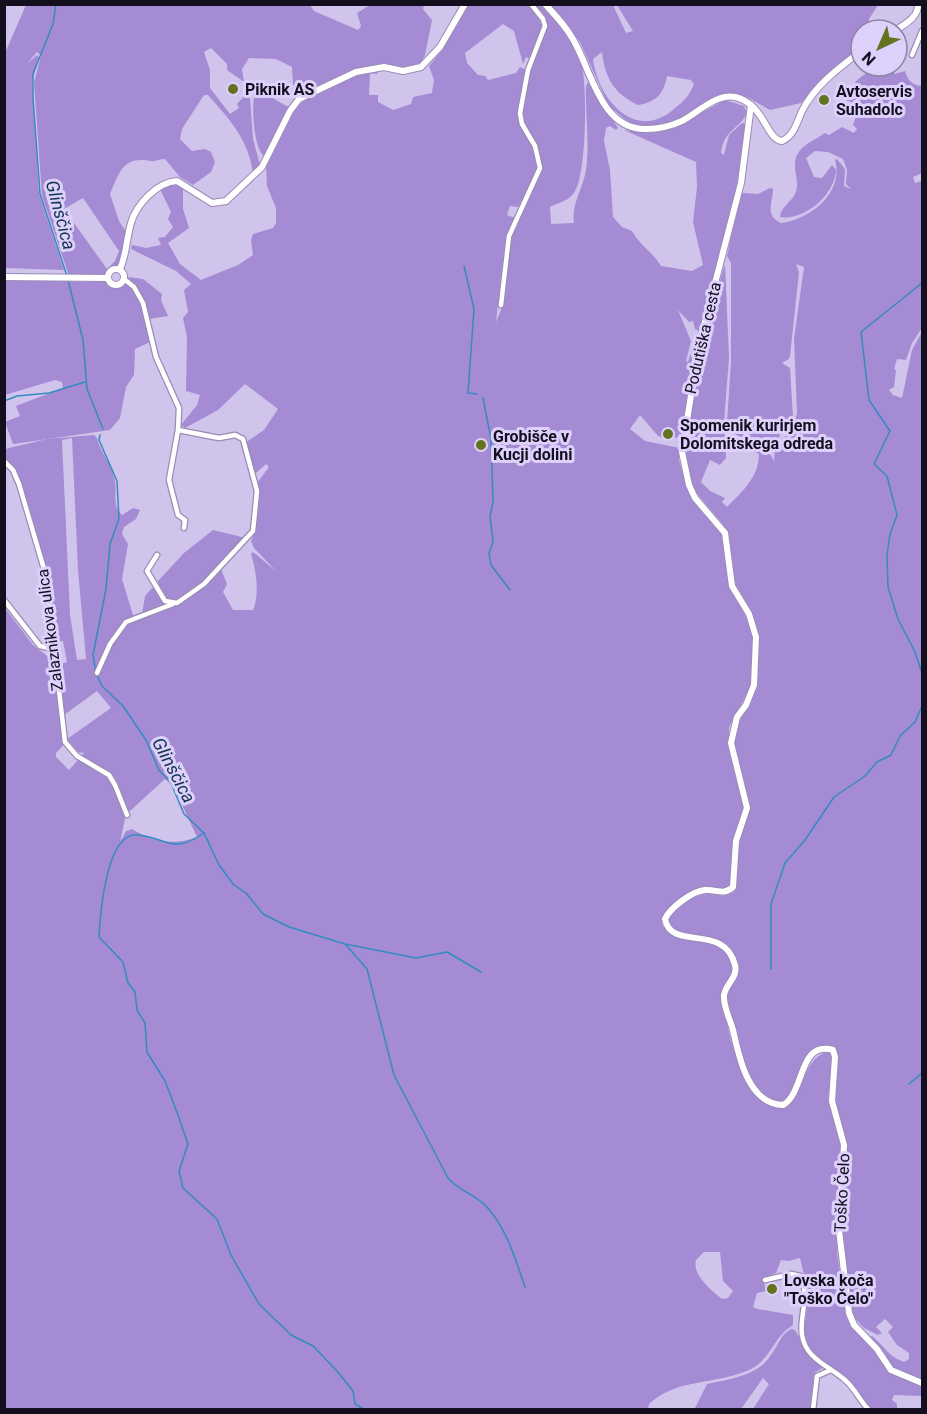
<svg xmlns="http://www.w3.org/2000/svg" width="927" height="1414" font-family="Roboto,sans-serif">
	<rect width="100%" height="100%" fill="#d0c4ed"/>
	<g fill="#a48bd3" fill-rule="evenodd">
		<path d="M 26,5 L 310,5 L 314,11 L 358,30 L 361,26 L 357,13 L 370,5 L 424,5 L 423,9 L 432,20 L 425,55 L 420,65 L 412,69 L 368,66 L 298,95 L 293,84 L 292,67 L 276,59 L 249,58 L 242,69 L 244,82 L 227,70 L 227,64 L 211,48 L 204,52 L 210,70 L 210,88 L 230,114 L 239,108 L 237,104 L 246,94 L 250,99 L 253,139 L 260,165 L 253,174 C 249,140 230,120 208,95 L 204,95 L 182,129 L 180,139 L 192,151 L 205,149 L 211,152 L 215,162 L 211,172 L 193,185 L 180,177 L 165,159 C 159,159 155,162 151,161 C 124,156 120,170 110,194 L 119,221 L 127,233 L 118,267 L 103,275 L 69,276 L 42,196 L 34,82 L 41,56 L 37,52 L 27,64 L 37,55 L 39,57 L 32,82 L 39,194 L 64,270 L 5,268 L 5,53 ZM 83,198 L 119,251 L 115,261 L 107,269 L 64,209 Z"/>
		<path d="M 468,5 L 529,5 C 549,29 542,31 531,59 L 526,57 L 523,64 L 514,31 L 503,24 L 465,53 L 467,63 L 478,75 L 485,76 L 488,80 L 516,73 L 520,67 L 527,70 L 518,115 L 533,144 L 539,168 L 518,207 L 510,206 L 507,215 L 515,218 L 504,250 L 496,322 L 503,305 L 508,242 L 541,167 L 539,152 L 521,114 L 530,69 L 547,27 L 533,5 L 540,5 C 558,22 576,42 582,66 C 587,86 587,180 573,194 C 566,202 560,202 550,207 L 551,224 L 574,223 C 571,204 583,189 586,170 C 590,141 585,115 586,86 L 588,82 L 618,128 L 616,130 L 610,126 L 606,128 L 604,141 L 610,170 L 613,217 L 622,227 L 632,231 C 640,246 653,252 661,266 L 692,271 L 703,265 L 693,222 L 697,187 L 696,162 L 624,130 L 650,133 L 671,129 L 725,100 L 744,106 L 747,113 C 739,130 724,129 721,153 L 724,155 L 729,135 L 742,123 L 747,124 L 732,213 L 699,331 L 695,329 L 693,321 L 689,322 L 678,310 L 691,341 L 686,361 L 688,362 L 693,346 L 697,344 L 682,436 L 675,438 L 674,432 L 666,431 L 664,438 L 658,436 L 640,415 L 630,429 L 645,441 L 680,448 L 679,460 L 687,488 L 717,524 L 723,536 L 731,587 L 753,629 L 751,686 L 729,727 L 729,748 L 744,809 L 735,835 L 730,887 L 726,890 L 705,887 L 698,890 L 676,902 L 662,918 L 662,925 C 680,952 734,926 733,974 L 722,989 C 726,1031 736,1074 767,1104 L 787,1107 C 807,1089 801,1061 828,1051 L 832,1054 L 828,1101 L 842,1148 L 837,1253 L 847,1320 L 873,1347 L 890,1372 L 922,1386 L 922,1396 L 894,1395 L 892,1400 L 897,1404 L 897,1409 L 871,1409 L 856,1391 L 815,1358 L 805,1342 L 804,1330 L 809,1296 L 800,1258 L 789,1261 L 781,1260 L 776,1273 L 763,1278 L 766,1291 L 757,1293 L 753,1307 L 757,1309 L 793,1315 L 793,1325 C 773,1337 771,1360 749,1370 C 715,1385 677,1378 649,1404 L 648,1409 L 5,1409 L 4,607 L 33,645 L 51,659 L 56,672 L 56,692 L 67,739 L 111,708 L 97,691 L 64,715 L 58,665 L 67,662 L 63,641 L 52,642 C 52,628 53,614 52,601 C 49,574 23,472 5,458 L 5,449 L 47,439 L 94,435 L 97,438 C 100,452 113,466 115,481 C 117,495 112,506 122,515 L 133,508 L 140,510 L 136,519 L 124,527 L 122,534 L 128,544 L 122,579 L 133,615 L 142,614 L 145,596 L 152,588 L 155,589 L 167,609 L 187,600 L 221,569 L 227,584 L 223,592 L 233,610 L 253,610 C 260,594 256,570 251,554 L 253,552 L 276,571 L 254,548 L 251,541 L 256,531 L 257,483 L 269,467 L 266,464 L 256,473 L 253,470 L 245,443 L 264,430 L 278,409 L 245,384 L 218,410 L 185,428 L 181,425 L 197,405 L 200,395 L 186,391 L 187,337 L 183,318 L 188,312 L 184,290 L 191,284 L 176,271 L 131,249 L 132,245 L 146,248 L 161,245 L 158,238 L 165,237 L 173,227 L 168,219 L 171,212 L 160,189 L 177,184 L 183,187 L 183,209 L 189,228 L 168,243 L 180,264 L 201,280 L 238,265 L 253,255 L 251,240 L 253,234 L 273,228 L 276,223 L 276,208 L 267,186 L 266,166 L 292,113 L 307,97 L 336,83 L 367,71 L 378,71 L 377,74 L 370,73 L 369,95 L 378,95 L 378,102 L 393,110 L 411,104 L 413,97 L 432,93 L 434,80 L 429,66 L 439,54 ZM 72,438 L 78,570 L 86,659 L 77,660 L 70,615 L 62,440 ZM 68,740 L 78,752 L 84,753 L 69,770 L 56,757 L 56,753 ZM 165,779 L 173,786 L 197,837 C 172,846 154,842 132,829 L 126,831 L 120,842 L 125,819 L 121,803 L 130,811 ZM 704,1252 L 720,1252 L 723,1281 L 733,1291 L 728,1298 L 722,1299 C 711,1290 692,1275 696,1260 Z"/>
		<path d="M 550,5 L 613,5 L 626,33 L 633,31 L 617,5 L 878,5 L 869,19 L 868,30 L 861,30 L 861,47 L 833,68 L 801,103 L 770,110 L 747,97 L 724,93 L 681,119 L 661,126 L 639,125 L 628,122 L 609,106 L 580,42 ZM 602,52 C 605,77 613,93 638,105 C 656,102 664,94 667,76 L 691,80 L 694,84 C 690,95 683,102 674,109 C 635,143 598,99 593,59 Z"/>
		<path d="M 883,66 L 891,66 L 895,74 L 905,71 C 908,81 912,85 922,86 L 922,173 L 913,177 L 915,183 L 922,181 L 922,328 L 912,343 L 906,360 L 897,359 L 894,369 L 896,370 L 894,387 L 889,390 L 893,395 L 902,398 L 912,350 L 922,332 L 922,1381 L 895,1370 L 870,1337 L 872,1336 C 884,1346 889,1357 904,1362 L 909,1359 L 909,1353 L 897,1345 L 888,1332 L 893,1327 L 885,1319 L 876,1327 L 882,1333 L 878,1335 L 864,1328 L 850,1313 L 842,1231 L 847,1146 L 834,1096 L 838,1059 L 834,1046 C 800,1043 801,1082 784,1101 C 750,1105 742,1053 736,1029 C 733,1018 725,1004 727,992 C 728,987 734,981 738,977 C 735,913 675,951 667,919 C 675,908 695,894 708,894 C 719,893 726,899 735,891 L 739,843 L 749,813 L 749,801 L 734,746 L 734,733 L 757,685 L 759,642 L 756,624 L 736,590 L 732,574 L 728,535 L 721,522 L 694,490 L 685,461 L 685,448 L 701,345 L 725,264 L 729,358 L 724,422 L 726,458 L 720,465 L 710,460 L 701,482 L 710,491 L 725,498 L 722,502 L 727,507 C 742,492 759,477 759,454 L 745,447 L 743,442 L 767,449 L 774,461 L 775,450 L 790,431 L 797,414 L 794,339 L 804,267 L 796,264 L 799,272 L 790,356 L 789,359 L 782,363 L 790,368 L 793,417 L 779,431 L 780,436 L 773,443 L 760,444 L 734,434 L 727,422 L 731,362 L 731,263 L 727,256 L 740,197 L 743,193 L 758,194 L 770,188 L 773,189 C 773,203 764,215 781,223 C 811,219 844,193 835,160 L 837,159 L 845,169 L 844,186 L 851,189 L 846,184 L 847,170 L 843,159 L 828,152 L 815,151 L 806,158 L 814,177 L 822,178 L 832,165 L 836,170 C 835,195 804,221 780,217 C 780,208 791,202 795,194 C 798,187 797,182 796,175 C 791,149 805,146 825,133 L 829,135 L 842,127 L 854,133 L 857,129 L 853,125 L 857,113 L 856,104 L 844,99 C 854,80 863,73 883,66 Z"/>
		<path d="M 260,80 C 267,95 273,99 289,107 L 265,157 C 252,150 249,89 260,80 Z"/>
		<polygon points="128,277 143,279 162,294 161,300 168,316 149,319 142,296"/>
		<path d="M 5,279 L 84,282 L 107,280 L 115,286 L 125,282 C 144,296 145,321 150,342 L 135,349 L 134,375 L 126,387 L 120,418 L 110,430 L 13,444 L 5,422 L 20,416 L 16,406 L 63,388 L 62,382 L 55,380 L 5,395 Z"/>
		<path d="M 213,530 L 246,538 L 203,582 L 177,602 C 165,603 160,591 158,581 L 184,553 Z"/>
		<path d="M 791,1329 L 795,1330 L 807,1352 L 824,1367 L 814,1373 L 811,1409 L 753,1409 L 769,1384 L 763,1378 L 741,1409 L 694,1410 L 707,1384 C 729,1379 758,1376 771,1355 C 778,1346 780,1335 791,1329 Z"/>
	</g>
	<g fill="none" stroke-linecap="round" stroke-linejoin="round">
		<g stroke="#348bc0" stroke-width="1.5">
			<polyline points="56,4 53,24 33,74 33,98 40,194 67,276"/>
			<polyline points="464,266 474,309 468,393 477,394"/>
			<polyline points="68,280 83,340 87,389 103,429"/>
			<polyline points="922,283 861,332 869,400 890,431 874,464 887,476 897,515 890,534 887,555 888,587 898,619 915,652 922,673"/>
			<polyline points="483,398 491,439 493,502 490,516 493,542 489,553 491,565 510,590"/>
			<polyline points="4,401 17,396 49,393 85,382"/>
			<polyline points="100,435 99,440 117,481 119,519 110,544 106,589 93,655 96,673 102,686 123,706 146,740 159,770 171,783 184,814 204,833 219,865 234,885 246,893 263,914 289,927 345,944 416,958 447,952 481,972"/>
			<path d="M 204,833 C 172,855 168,838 138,835 C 106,831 100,916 99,937 L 123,962 L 128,983 L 135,992 L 137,1010 L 145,1023 L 147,1052 L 165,1081 L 178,1115 L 188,1144 L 179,1171 L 183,1188 L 217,1219 L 231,1255 L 259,1304 L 291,1335 L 313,1346 L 337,1371 L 353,1391 L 355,1404 L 365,1410"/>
			<path d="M 346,945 L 367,969 L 394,1075 L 448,1178 C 459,1191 474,1194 486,1206 C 507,1229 515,1258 525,1287"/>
			<polyline points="771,969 771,904 785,863 805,840 834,797 865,776 877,762 891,755 900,736 915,722 922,706"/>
			<polyline points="909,1084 922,1073"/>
		</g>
		<g stroke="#998cb4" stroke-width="7">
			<g id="minor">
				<polyline points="912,55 922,31"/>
				<polyline points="124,279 134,287 143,303 156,357 179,408 178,430 169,480 178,515 185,520 184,528"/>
				<polyline points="501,305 509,236 540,168 535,146 522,124 520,113 528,70 545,26 543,19 531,4"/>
				<polyline points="4,461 13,470 19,484 44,569 50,601 49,648 57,673 65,742 77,756 109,775 115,785 127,815"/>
				<polyline points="157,555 147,571 165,601 177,603 204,584 253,531 257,491 243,439 235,435 219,438 178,430"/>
				<polyline points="4,600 40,646 49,648"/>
				<polyline points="97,673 110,644 126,622 173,604"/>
				<path d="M 765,1280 L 791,1274 L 800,1276 C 811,1297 799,1314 802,1335 C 806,1360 830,1366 846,1381 C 855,1389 860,1401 869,1410"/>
				<polyline points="813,1410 817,1376 831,1370"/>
			</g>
		</g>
		<g stroke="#998cb4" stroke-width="8">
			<g id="tertiary">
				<path d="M 545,4 C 554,14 564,24 571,36 C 591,66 599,131 647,129 C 659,129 671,126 682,121 C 697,113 717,93 735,97 C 765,104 766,140 782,141 C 794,136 797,122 802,111 C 815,85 839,68 861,51"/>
				<path d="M 896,30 C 905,24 919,17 918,4"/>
				<path d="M 751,105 L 741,183 L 699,345 L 682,452 L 689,485 L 695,498 L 725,533 L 732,586 L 749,614 L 756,637 L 754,685 L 746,705 L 737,717 L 731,743 L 747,808 L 736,841 L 733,887 C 723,896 717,889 705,890 C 692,891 670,908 665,919 C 671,952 724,922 735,965 C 738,978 726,983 724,995 C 723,1006 730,1019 733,1030 C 739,1057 748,1104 783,1105 C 805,1093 798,1040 833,1050 L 835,1057 L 832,1101 L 844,1145 L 839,1230 L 849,1313 L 854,1325 L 877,1349 L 891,1370 L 922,1383"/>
				<circle cx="116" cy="277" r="8"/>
				<path d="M 120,269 C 127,253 126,240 131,223 C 136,205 157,182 177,181 L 212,203 L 226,201 L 262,167 L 290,111 L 299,99 L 356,72 L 384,67 L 403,71 L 421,67 L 440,47 L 465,4"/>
				<polyline points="4,277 108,278"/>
			</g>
		</g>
		<use href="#minor" stroke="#fff" stroke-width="4.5"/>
		<use href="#tertiary" stroke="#fff" stroke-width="6"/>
	</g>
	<g fill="#63721e" stroke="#ddd0fb" stroke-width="2">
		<circle cx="233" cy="89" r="6"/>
		<circle cx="824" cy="100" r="6"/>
		<circle cx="668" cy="434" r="6"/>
		<circle cx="481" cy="445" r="6"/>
		<circle cx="772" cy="1289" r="6"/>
	</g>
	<g text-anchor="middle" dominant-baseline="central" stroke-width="6" stroke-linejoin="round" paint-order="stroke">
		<g font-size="16" font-weight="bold" fill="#140f1e" stroke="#ddd0fb" text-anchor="start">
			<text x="245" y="89">Piknik AS</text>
			<text x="836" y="91">Avtoservis<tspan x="836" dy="18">Suhadolc</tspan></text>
			<text x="680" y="425">Spomenik kurirjem<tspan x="680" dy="18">Dolomitskega odreda</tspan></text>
			<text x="493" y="436">Grobišče v<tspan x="493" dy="18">Kucji dolini</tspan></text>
			<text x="784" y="1280">Lovska koča<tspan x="784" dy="18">"Toško Čelo"</tspan></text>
		</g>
		<g font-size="16" fill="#140f1e" stroke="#ddd0fb">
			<text transform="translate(703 338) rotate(-77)">Podutiška cesta</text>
			<text transform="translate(50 630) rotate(-97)">Zalaznikova ulica</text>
			<text transform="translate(842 1193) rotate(-87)">Toško Čelo</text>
		</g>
		<g font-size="18" font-style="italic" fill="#12364d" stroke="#ddd0fb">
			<text transform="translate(61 215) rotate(75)">Glinščica</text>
			<text transform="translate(174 770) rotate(62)">Glinščica</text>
		</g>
	</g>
	<rect width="927" height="1414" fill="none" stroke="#140f1e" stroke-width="12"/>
	<g transform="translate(879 48) rotate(224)"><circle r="28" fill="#ddd0fb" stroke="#8d83a3" stroke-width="1.5"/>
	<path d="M0-4.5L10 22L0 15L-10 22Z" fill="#63721e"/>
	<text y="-9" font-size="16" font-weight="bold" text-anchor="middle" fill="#140f1e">N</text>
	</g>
</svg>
